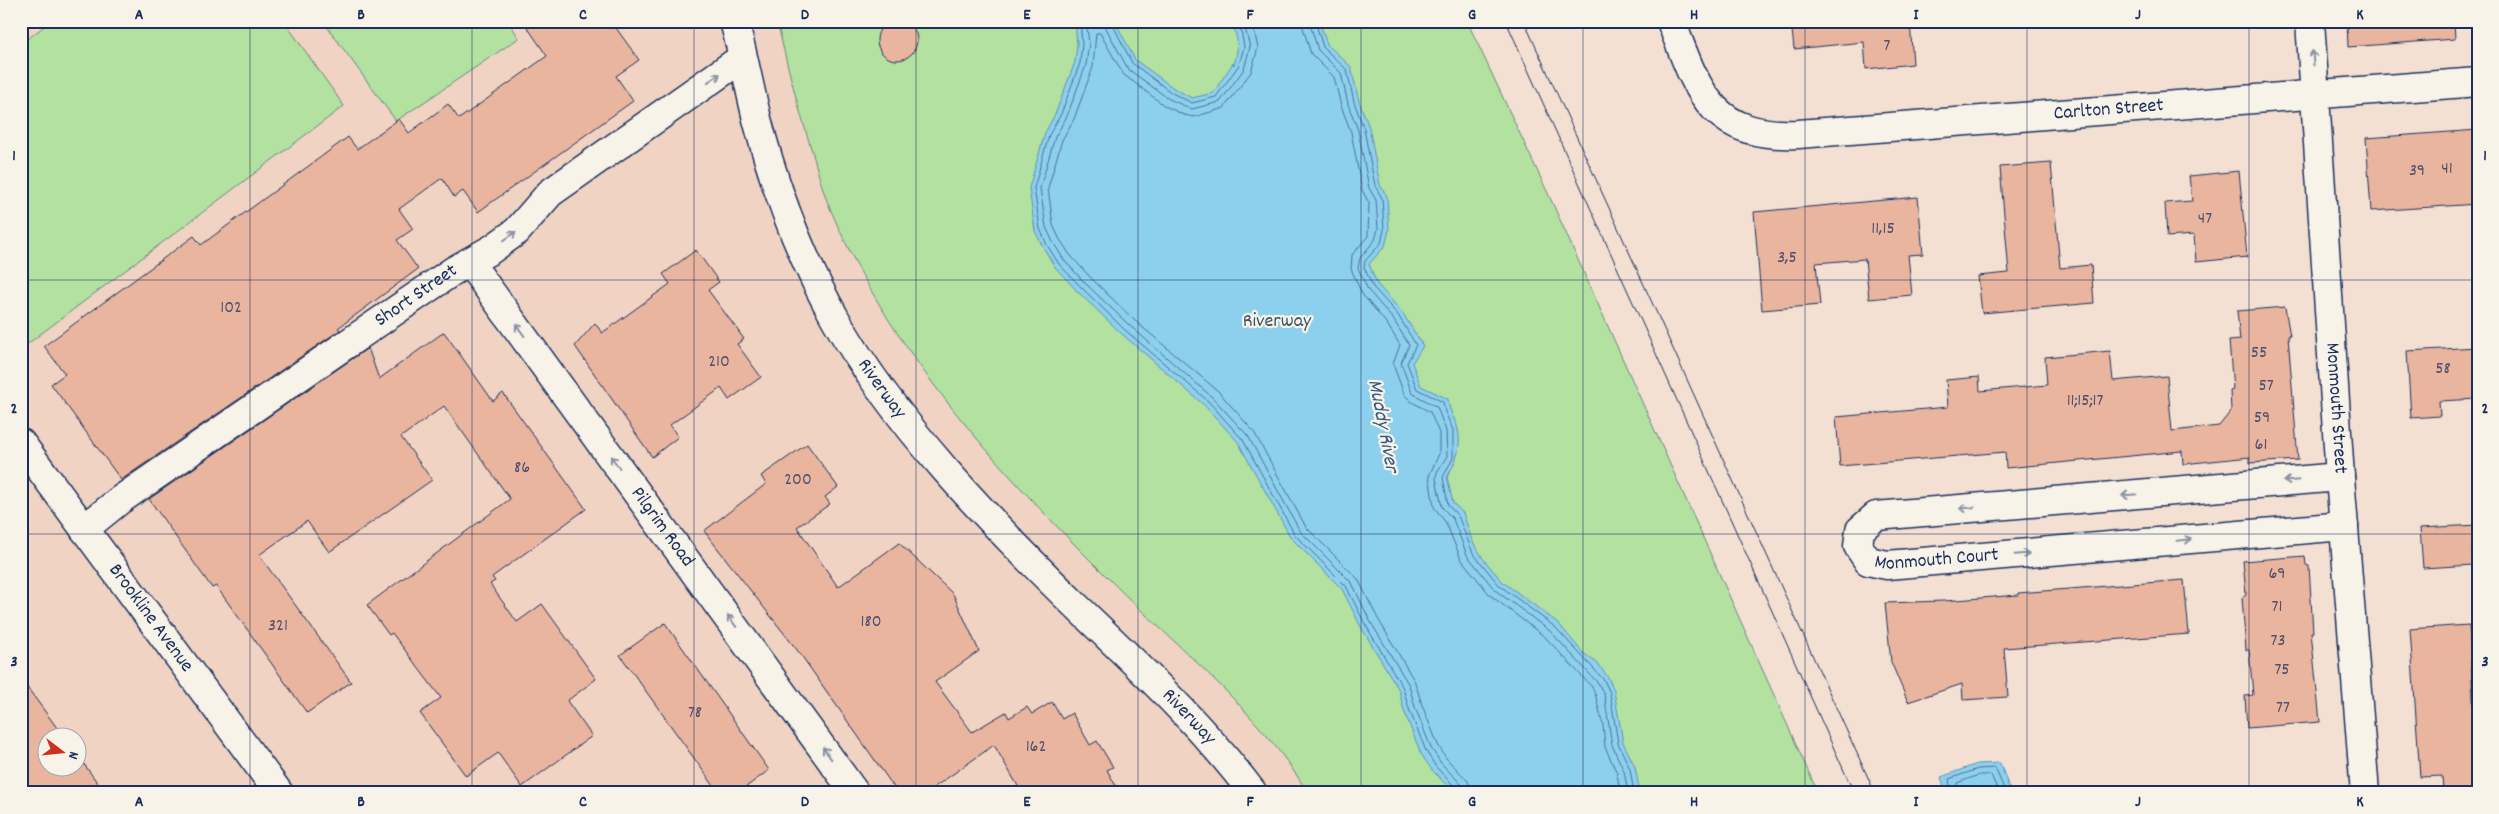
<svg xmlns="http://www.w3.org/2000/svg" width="2499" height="814" font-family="Dekko,sans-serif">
	<rect width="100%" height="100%" fill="#f3e0d2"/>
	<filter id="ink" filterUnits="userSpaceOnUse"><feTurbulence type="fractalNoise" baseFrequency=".02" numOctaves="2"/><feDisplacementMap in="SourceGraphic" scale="10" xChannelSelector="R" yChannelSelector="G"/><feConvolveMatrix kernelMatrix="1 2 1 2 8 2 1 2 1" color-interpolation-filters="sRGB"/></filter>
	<g filter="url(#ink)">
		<path fill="#f0d3c2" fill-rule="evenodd" d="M 21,21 L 1279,21 L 1565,793 L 21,793 ZM 48,736 L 78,736 L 78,766 L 48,766 Z"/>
		<g fill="#b3e1a0" stroke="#67887f">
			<polygon points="51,21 284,21 344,106 26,345 21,339 21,44"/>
			<polygon points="323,21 508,21 519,38 396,121"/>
			<path d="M 777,21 L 1467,21 L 1552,202 L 1818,793 L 1308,793 C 1257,709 1181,651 1113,583 C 1000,471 888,351 827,201 C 821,185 817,168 812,151 C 798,108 787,65 777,21 Z"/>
		</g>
		<g fill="#8dd0ee" stroke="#5f90b4">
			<path d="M 1075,21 L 1115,21 L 1135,60 L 1175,89 L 1192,98 L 1213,93 L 1233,63 L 1234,65 C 1239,48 1239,37 1230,21 L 1319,21 L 1327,44 L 1351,67 L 1359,101 L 1369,127 L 1380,185 L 1387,196 L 1389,230 L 1385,246 L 1369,264 L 1377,284 L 1402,312 L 1423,346 L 1412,363 L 1421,386 L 1448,399 C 1449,412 1455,418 1458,429 C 1462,447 1456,462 1447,477 L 1453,503 L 1463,513 L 1472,540 L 1484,560 L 1503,582 L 1558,623 L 1583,653 L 1597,663 L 1608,677 L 1614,691 L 1623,742 L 1635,767 L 1640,793 L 1454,793 L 1432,770 L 1421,754 L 1404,711 L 1399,690 L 1361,627 L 1342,589 L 1291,538 L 1238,442 L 1204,405 L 1122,334 L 1077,291 L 1055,267 L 1043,247 L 1035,231 L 1029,188 L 1045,133 L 1056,112 L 1075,62 L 1077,44 Z"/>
			<polygon points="2000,763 2011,793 1946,793 1941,777 1977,764"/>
		</g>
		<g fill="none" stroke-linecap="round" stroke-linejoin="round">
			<g stroke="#496f98" stroke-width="1">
				<polyline points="1080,21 1082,44 1080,63 1061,114 1049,135 1034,188 1040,229 1047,245 1059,264 1081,287 1125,330 1208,401 1243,440 1295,535 1346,586 1365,624 1403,688 1409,709 1426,751 1436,767 1456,788 1457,793"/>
				<polyline points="1086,21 1089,43 1086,65 1067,116 1055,137 1040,188 1046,227 1053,242 1064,260 1085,283 1129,325 1212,397 1248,436 1300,531 1352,583 1370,621 1409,685 1415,707 1431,748 1441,763 1461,784 1464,793"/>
				<polyline points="1105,21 1106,28 1128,69 1169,99 1192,109 1220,102 1244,69 1250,47 1243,21"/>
				<polyline points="1111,21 1132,63 1172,93 1192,103 1216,97 1239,65 1244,47 1241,30 1236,21"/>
				<polyline points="1252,21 1258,48 1251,72 1224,108 1194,117 1184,115 1165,106 1123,74 1100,33 1096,33 1093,67 1074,119 1062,140 1048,188 1053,225 1059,238 1070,255 1091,278 1134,320 1218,391 1254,432 1306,527 1358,579 1377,617 1415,682 1422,705 1438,745 1446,758 1468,781 1471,793"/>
				<polyline points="1301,21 1311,54 1334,77 1341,106 1351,132 1362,190 1369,203 1368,236 1352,255 1351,269 1362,294 1387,324 1400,345 1393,364 1404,394 1412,402 1430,412 1439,433 1439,454 1429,476 1434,507 1446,523 1461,559 1490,595 1545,637 1592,687 1596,697 1603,725 1605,747 1617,773 1620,793"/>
				<polyline points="1309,21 1318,50 1341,73 1348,104 1358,130 1369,188 1376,200 1378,229 1375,240 1360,258 1358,268 1368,290 1393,319 1409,345 1401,363 1412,393 1437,407 1446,431 1447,456 1437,472 1436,479 1442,507 1453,519 1467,555 1495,590 1550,631 1598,683 1604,694 1612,745 1624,771 1628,793"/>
				<polyline points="1315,21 1323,47 1347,70 1354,102 1364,129 1375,186 1382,198 1384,230 1381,243 1365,261 1364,267 1373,287 1398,315 1416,345 1407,363 1417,389 1443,402 1445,412 1453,430 1453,458 1443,477 1448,505 1458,516 1473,553 1499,585 1555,627 1604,680 1610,693 1618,743 1630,769 1634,793"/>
				<polyline points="1951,793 1949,779 1978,769 1995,768 2006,793"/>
				<polyline points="1957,793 1957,783 1979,775 1991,775 1999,793"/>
			</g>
		</g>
		<g fill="#eab59e" stroke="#1b2f5e">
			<circle cx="897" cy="40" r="20"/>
			<polygon points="523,21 611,21 639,60 616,76 633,101 478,212 463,191 454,197 442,178 399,209 413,229 397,240 418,269 338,328 340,330 121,480 51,384 65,374 44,346 194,236 201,245 348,137 357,149 399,119 409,133 448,104 459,119 547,56"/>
			<polygon points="1791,21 1910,21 1913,64 1866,69 1864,42 1794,49"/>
			<polygon points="2347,21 2454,21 2455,39 2348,47"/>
			<polygon points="2478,130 2478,204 2371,211 2366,138"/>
			<polygon points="2051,163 2060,268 2091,265 2094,303 1982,313 1978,276 2009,273 2000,167"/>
			<polygon points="2239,171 2247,257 2196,262 2194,235 2167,237 2165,203 2192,201 2189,176"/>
			<polygon points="1918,197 1923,254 1908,255 1912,295 1869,299 1865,259 1816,263 1820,305 1762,310 1754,212"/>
			<polygon points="696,250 719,282 708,290 744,339 737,344 761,377 729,400 721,388 670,425 678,437 652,457 575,346 595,323 602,333 670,284 663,274"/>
			<polygon points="2285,307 2290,336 2288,336 2298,460 2250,463 2250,457 2183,464 2182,451 2006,468 2005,452 1840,466 1836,417 1948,407 1946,380 1979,377 1980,391 2047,385 2045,357 2110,351 2113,381 2167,376 2172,431 2219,426 2231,411 2230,390 2233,389 2229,341 2240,340 2237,311"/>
			<polygon points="444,332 493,401 503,393 586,509 492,577 495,581 490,584 517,622 542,604 596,679 567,701 592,736 522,787 498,753 466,776 420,713 441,698 392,633 389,635 367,605 510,499 444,406 401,437 432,480 329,552 307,521 259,555 351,682 307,713 216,586 212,588 149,499 368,348 379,379"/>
			<polygon points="2478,347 2478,399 2439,401 2440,416 2411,418 2407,351"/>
			<polygon points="807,444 838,487 825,497 830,504 797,527 838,587 899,543 953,594 979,651 935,682 972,732 1006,712 1009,718 1027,707 1032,714 1052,702 1062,719 1072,713 1090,745 1097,741 1113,767 1107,770 1120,793 1022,793 994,745 926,793 898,793 801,655 704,531 766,484 761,476"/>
			<polygon points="2478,525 2478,547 2472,547 2473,565 2423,568 2420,528"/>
			<polygon points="2305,556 2306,565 2309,566 2313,632 2311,632 2320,722 2247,728 2245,696 2253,695 2249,650 2246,650 2242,598 2246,595 2243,561"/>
			<polygon points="2184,580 2189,634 2004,648 2008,697 1963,700 1962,684 1908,702 1891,662 1885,603 1944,601 2018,595 2018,593"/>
			<polygon points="665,623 769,770 738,793 719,793 620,655"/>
			<polygon points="2469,625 2478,793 2443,793 2442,776 2420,777 2410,629"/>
			<polygon points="21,679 63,736 48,736 48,766 78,766 78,756 105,793 21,793"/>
		</g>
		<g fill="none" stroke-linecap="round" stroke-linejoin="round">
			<g stroke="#1b2f5e" stroke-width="31">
				<g id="street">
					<path id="s1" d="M 2310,21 L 2340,477 L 2365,793"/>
					<path id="s2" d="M 469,262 L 855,793"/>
					<path id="s3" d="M 2340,477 L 1876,516 L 1860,530 L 1858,546 L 1868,561 L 1887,565 L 2344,526"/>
					<path id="s4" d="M 84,529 L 120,500 L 453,271 L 492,249 L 517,231 L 550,193 L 742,58"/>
				</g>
			</g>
			<g stroke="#1b2f5e" stroke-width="31">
				<g id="secondary">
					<path id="s5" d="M 1671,21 C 1698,92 1711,138 1798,134 L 2478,82"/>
				</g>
			</g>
			<g stroke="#1b2f5e" stroke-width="31">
				<g id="highway">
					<path id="s6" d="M 734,21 C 743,53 749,86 757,119 C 775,188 800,256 835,318 C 892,421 992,524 1076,606 C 1138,666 1201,724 1253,793"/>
					<path id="s7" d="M 21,443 L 279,793"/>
				</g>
			</g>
			<use href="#street" stroke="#f7f3e8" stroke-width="28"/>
			<use href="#secondary" stroke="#f7f3e8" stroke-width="28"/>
			<use href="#highway" stroke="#f7f3e8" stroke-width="28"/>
			<g stroke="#1b2f5e" stroke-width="1">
				<polyline points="1506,21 1854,793"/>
				<polyline points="1524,21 1875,793"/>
			</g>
		</g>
		<defs><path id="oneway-shaft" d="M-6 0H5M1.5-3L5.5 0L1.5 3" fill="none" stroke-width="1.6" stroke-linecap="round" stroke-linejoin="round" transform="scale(1.25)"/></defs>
		<g stroke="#8991a3">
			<use href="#oneway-shaft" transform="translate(2313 58) rotate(-94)"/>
			<use href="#oneway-shaft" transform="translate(714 78) rotate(-34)"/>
			<use href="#oneway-shaft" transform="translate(510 236) rotate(-36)"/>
			<use href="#oneway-shaft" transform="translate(520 330) rotate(-126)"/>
			<use href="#oneway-shaft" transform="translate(615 462) rotate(-126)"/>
			<use href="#oneway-shaft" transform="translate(2291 481) rotate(175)"/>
			<use href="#oneway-shaft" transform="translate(2129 495) rotate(175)"/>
			<use href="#oneway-shaft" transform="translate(1967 508) rotate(175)"/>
			<use href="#oneway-shaft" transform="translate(2184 540) rotate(-5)"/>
			<use href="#oneway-shaft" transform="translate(2022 554) rotate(-5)"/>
			<use href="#oneway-shaft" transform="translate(732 621) rotate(-126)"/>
			<use href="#oneway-shaft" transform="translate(827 753) rotate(-125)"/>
		</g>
	</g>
	<path fill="none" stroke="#1b2f5e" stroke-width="1" stroke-opacity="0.55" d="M 250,21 L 250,793M 472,21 L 472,793M 694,21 L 694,793M 916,21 L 916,793M 1138,21 L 1138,793M 1361,21 L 1361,793M 1583,21 L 1583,793M 1805,21 L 1805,793M 2027,21 L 2027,793M 2249,21 L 2249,793M 21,280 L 2478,280M 21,534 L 2478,534"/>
	<g text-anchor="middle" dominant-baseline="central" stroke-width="4.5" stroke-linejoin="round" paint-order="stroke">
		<g font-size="18" fill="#4f506e">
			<text x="1887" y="46">7</text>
			<text x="2447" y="169">41</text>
			<text x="2417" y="171">39</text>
			<text x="2205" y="219">47</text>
			<text x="1883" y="229">11,15</text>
			<text x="1787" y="258">3,5</text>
			<text x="231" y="308">102</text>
			<text x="2259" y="353">55</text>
			<text x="719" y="362">210</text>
			<text x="2443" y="369">58</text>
			<text x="2266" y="386">57</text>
			<text x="2085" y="401">11;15;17</text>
			<text x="2262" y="418">59</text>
			<text x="2261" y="445">61</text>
			<text x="522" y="468">86</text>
			<text x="798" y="480">200</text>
			<text x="2277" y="574">69</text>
			<text x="2277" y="607">71</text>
			<text x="871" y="622">180</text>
			<text x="278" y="626">321</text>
			<text x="2278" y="641">73</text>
			<text x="2282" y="670">75</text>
			<text x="2283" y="708">77</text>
			<text x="695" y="713">78</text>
			<text x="1036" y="747">162</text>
		</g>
		<g font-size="20" fill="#1b2f5e" stroke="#f7f3e8">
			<text stroke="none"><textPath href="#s5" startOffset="500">Carlton Street</textPath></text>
			<text stroke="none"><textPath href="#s4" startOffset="406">Short Street</textPath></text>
			<text stroke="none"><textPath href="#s6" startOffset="400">Riverway</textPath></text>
			<text stroke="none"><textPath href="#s1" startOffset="388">Monmouth Street</textPath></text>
			<text stroke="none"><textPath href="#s2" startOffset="328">Pilgrim Road</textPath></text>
			<text stroke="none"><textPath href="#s3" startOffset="590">Monmouth Court</textPath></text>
			<text stroke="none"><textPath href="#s7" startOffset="218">Brookline Avenue</textPath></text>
			<text stroke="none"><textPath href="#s6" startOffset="850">Riverway</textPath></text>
		</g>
		<g font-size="20" fill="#39536b" stroke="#f7f3e8">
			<text x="1277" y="322">Riverway</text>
		</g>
		<g font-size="21" font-style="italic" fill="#385782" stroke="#f7f3e8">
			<text transform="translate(1382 426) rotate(79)">Muddy River</text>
		</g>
	</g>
	<rect width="2499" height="814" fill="none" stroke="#f7f3e8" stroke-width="55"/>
	<g transform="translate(62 752) rotate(106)"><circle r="24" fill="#f7f3e8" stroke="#9fa5b1"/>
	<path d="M0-4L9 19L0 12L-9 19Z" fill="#c8321e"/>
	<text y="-8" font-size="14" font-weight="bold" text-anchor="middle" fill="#1b2f5e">N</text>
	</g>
	<rect x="28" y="28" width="2444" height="758" fill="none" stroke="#1b2f5e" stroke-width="2"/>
	<g font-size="16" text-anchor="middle" font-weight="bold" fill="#1b2f5e">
		<text x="139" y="19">A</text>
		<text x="361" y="19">B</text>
		<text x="583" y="19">C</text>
		<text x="805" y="19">D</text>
		<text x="1027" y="19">E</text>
		<text x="1250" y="19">F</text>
		<text x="1472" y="19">G</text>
		<text x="1694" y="19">H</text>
		<text x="1916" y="19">I</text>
		<text x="2138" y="19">J</text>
		<text x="2360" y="19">K</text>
		<text x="14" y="160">1</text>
		<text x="2485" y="160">1</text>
		<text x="14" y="413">2</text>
		<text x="2485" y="413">2</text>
		<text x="14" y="666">3</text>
		<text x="2485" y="666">3</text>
		<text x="139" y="806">A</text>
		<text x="361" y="806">B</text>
		<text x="583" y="806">C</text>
		<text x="805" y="806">D</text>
		<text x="1027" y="806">E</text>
		<text x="1250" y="806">F</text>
		<text x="1472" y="806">G</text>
		<text x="1694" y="806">H</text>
		<text x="1916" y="806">I</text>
		<text x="2138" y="806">J</text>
		<text x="2360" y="806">K</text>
	</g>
</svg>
